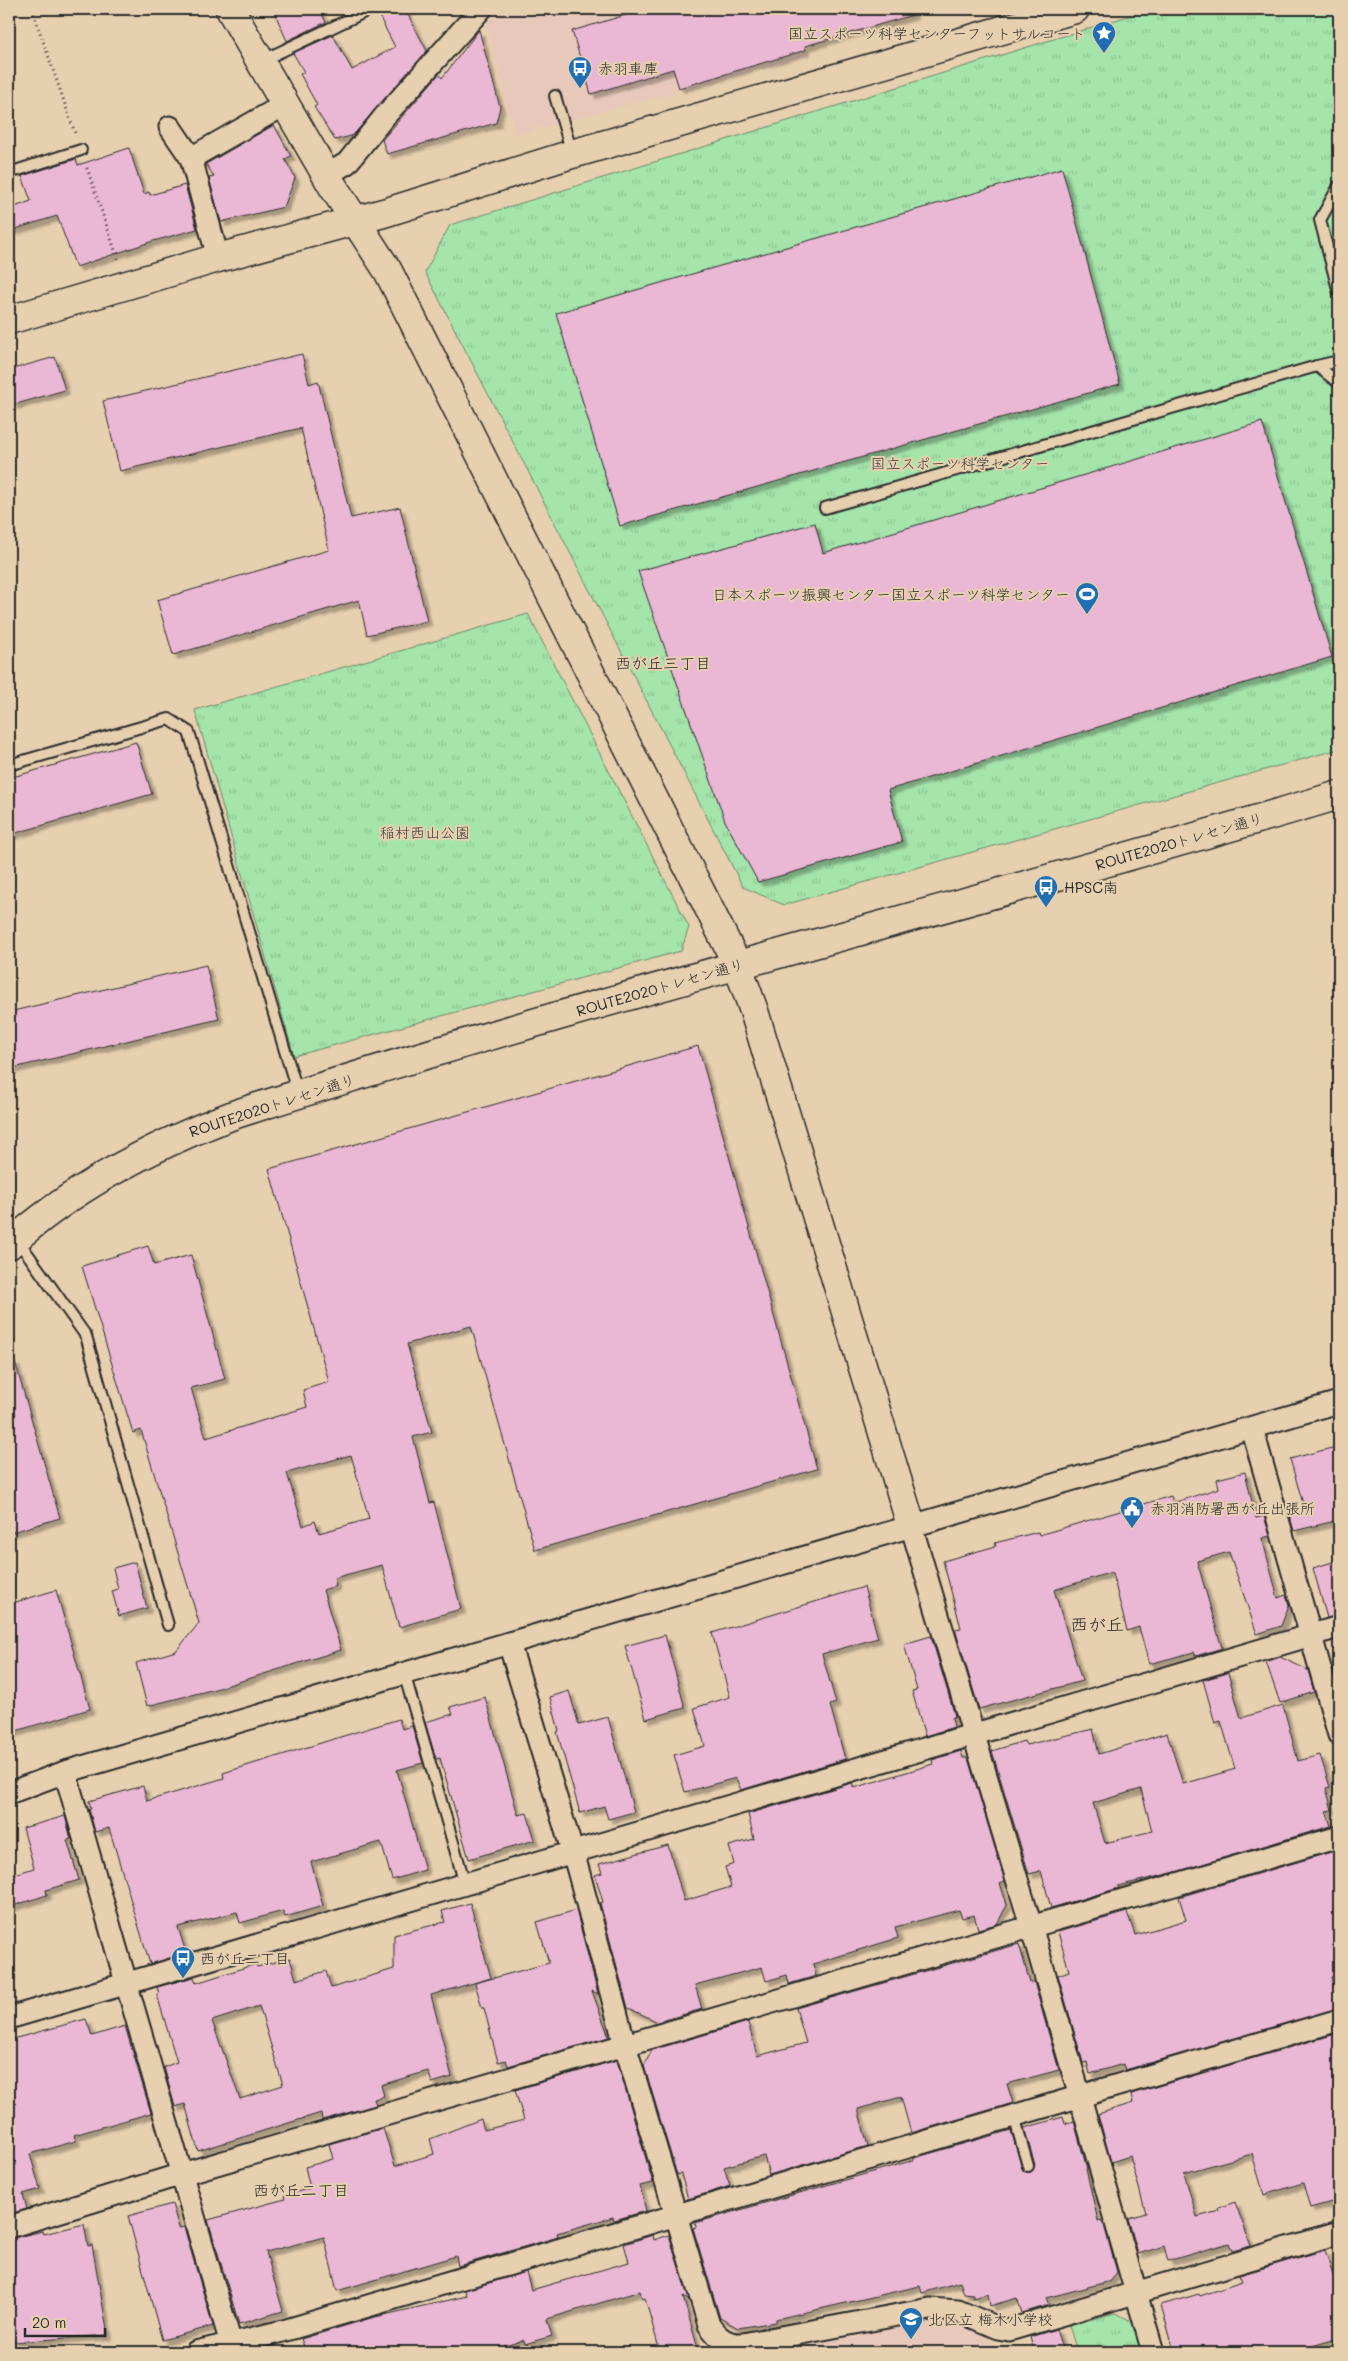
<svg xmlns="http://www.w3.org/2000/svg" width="1348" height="2361" font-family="Mali,'Klee One',sans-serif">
	<defs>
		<pattern id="park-tufts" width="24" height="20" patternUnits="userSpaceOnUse" patternTransform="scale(1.25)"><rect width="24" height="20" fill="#a5e4ab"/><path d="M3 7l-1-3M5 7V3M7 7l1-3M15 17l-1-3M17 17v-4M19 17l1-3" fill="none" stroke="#8ec493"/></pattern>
		<filter id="shadow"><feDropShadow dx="4.5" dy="4.5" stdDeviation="1" flood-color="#0004"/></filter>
	</defs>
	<rect width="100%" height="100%" fill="#e7d0af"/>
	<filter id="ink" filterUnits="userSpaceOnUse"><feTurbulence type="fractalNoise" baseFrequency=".02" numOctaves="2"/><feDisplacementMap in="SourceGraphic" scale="10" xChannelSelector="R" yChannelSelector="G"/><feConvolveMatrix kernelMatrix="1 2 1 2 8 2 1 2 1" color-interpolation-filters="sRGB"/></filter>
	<g filter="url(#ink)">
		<g fill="#e8c8ba">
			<polygon points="494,9 796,9 809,56 515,135 486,23 496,13"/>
			<polygon points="936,2320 953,2321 972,2328 1007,2352 771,2352"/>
		</g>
		<g fill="url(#park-tufts)" stroke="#68886b">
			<polygon points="1151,9 1339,9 1339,749 784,905 743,887 425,272 450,225"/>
			<polygon points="528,614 689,927 681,951 294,1056 195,710"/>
			<polygon points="1116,2313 1133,2322 1142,2352 1077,2352 1069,2325"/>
		</g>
		<g fill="#eab7d4" stroke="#2b2b2b" fill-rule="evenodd" filter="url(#shadow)">
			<polygon points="273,9 319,9 326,22 287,41"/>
			<polygon points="378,9 405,9 427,51 355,133 351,136 335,140 314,107 317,105 300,74 304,72 293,53 333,35 352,70 395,47 377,12"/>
			<polygon points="646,9 912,9 913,15 805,46 806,50 679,88 673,69 591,94 572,31"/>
			<polygon points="479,30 500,107 496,123 387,154 382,140 439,74 442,78"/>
			<polygon points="274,125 291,156 285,159 295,178 284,207 221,222 209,178 214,177 206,164"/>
			<polygon points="129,148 144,194 149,192 150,195 185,185 197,229 150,242 76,267 57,216 9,231 9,209 31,201 22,176 76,159 78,165"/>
			<polygon points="1062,168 1120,384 620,526 556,313"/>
			<polygon points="302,354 309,384 318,381 351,518 400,507 427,621 367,635 359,600 173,655 157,600 329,550 301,428 120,471 103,401"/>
			<polygon points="55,357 65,390 13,405 9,389 9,370"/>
			<polygon points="1262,422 1332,657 888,790 902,842 758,882 725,821 638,571 815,523 823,553"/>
			<polygon points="136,742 152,794 9,835 9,778"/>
			<polygon points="206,965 219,1019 9,1069 9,1012"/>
			<path d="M 698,1046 L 817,1469 L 535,1550 L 471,1326 L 407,1344 L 432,1432 L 413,1437 L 430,1503 L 434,1502 L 461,1609 L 399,1627 L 382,1565 L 334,1578 L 336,1586 L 323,1590 L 341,1650 L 219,1688 L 147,1706 L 136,1663 L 176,1651 L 199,1623 L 141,1430 L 133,1433 L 82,1266 L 148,1246 L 154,1265 L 191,1255 L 225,1379 L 191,1388 L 206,1438 L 307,1407 L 303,1390 L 329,1382 L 269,1169 ZM 351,1455 L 369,1519 L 319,1533 L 315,1521 L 303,1526 L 287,1473 Z"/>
			<polygon points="15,1362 60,1518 9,1533 9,1363"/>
			<polygon points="1339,1446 1339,1520 1294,1531 1288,1511 1304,1507 1290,1459"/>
			<polygon points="1245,1472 1256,1518 1264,1516 1270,1536 1262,1538 1278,1598 1286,1595 1289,1605 1281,1626 1257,1634 1229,1552 1197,1561 1222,1648 1196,1656 1194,1652 1149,1664 1139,1627 1127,1631 1112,1572 1054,1590 1082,1681 979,1709 955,1629 961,1628 943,1561 996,1546 995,1543 1038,1532 1039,1535 1171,1496 1173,1503 1219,1488 1217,1479"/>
			<polygon points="1339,1560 1339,1615 1327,1618 1313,1568"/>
			<polygon points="135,1562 147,1608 119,1616 112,1591 118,1589 113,1568"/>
			<polygon points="864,1587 878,1638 822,1654 836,1703 830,1705 845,1759 741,1790 736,1778 685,1792 674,1755 705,1746 694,1708 730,1697 712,1633"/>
			<polygon points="56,1590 90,1709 9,1733 9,1604"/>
			<polygon points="665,1635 685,1708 646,1719 625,1646"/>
			<polygon points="931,1636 955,1716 952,1718 954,1727 925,1736 912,1691 917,1690 904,1644"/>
			<polygon points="1280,1657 1308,1670 1314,1692 1280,1703 1266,1662"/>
			<path d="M 1228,1673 L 1241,1718 L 1283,1705 L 1298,1761 L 1320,1755 L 1330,1787 L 1326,1788 L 1332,1810 L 1326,1811 L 1331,1826 L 1172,1873 L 1118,1886 L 1119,1888 L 1051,1908 L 1041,1871 L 1029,1874 L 992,1751 L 1024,1741 L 1026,1745 L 1093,1729 L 1099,1754 L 1167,1733 L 1183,1784 L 1232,1770 L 1235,1769 L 1221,1721 L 1215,1723 L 1203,1680 ZM 1141,1789 L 1152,1831 L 1105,1843 L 1093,1803 Z"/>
			<polygon points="569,1691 579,1725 608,1717 634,1812 608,1819 604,1806 580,1813 557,1732 559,1731 550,1697"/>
			<polygon points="485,1697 518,1815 527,1813 535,1840 469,1859 440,1758 436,1759 425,1722 453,1714 450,1707"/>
			<polygon points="399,1719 402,1729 412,1726 423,1763 397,1770 425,1870 392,1880 381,1842 311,1862 323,1906 285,1917 283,1911 240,1923 237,1912 178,1927 186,1953 150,1964 109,1828 95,1832 89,1809 91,1809 89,1801 143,1786 147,1801 224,1778 223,1773"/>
			<polygon points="961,1751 963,1758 968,1758 1005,1881 1000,1883 1007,1905 997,1924 978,1929 974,1915 962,1918 959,1910 895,1927 898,1938 813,1964 816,1976 789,1984 787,1975 766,1981 762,1967 695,1985 702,2009 658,2022 628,2008 600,1903 603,1902 595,1875 602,1873 599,1864 668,1845 684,1901 731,1887 725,1867 734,1864 729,1846 754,1839 748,1814 852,1783 854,1788 933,1764 932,1760"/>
			<polygon points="65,1816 71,1839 67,1840 79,1880 46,1890 47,1895 9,1907 9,1876 34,1868 23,1828"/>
			<polygon points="1338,1850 1339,1975 1331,1977 1339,2008 1125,2070 1123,2064 1090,2074 1087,2062 1083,2063 1058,1975 1069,1971 1058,1932 1127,1912 1135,1935 1186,1920 1179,1897"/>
			<path d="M 470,1903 L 491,1978 L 431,1995 L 452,2077 L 432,2083 L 428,2071 L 381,2085 L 384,2096 L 374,2099 L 376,2105 L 322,2120 L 321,2113 L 198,2151 L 185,2104 L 175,2107 L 164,2067 L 177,2062 L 157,1995 L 159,1994 L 157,1987 L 194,1977 L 196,1983 L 256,1964 L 257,1967 L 290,1958 L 296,1980 L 326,1971 L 331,1988 L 394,1969 L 394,1935 L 445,1922 L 442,1911 ZM 259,2006 L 283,2085 L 240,2099 L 212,2021 Z"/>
			<polygon points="576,1910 598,1994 592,1991 609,2037 508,2066 506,2060 498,2062 484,2008 482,2008 475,1983 549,1963 537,1922"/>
			<polygon points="1019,1944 1030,1983 1034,1982 1059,2070 1007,2084 1013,2103 911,2133 901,2097 858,2109 868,2146 769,2175 764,2156 724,2167 730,2186 688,2199 681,2174 677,2175 644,2066 652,2050 748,2022 757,2056 806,2043 796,2008"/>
			<polygon points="86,2019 92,2036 125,2026 151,2113 74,2135 76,2141 30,2154 40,2189 23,2194 27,2209 9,2214 9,2040"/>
			<polygon points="1339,2033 1339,2200 1310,2208 1303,2183 1264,2195 1252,2154 1184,2173 1197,2217 1219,2211 1218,2208 1235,2202 1251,2246 1232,2251 1229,2243 1168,2261 1164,2246 1138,2254 1128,2218 1146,2213 1130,2156 1111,2162 1098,2114 1133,2103 1131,2094"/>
			<polygon points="617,2060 653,2183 640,2186 646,2211 614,2220 613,2217 557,2233 558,2237 458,2266 456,2256 337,2291 324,2237 266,2252 283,2311 239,2324 208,2220 285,2199 284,2196 310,2188 305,2167 333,2159 329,2144 383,2128 395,2166 434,2154 430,2139 481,2119 484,2130 524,2120 515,2090"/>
			<polygon points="1063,2117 1065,2124 1074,2121 1087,2169 1086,2169 1098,2221 1101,2220 1104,2225 1117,2272 1111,2281 1046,2298 1049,2305 1022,2313 1017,2298 990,2306 988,2294 973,2298 973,2295 964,2294 960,2282 922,2293 920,2286 776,2319 776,2322 738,2328 720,2318 693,2228 696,2227 695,2223 914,2160 914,2158 1011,2130 1022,2168 1026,2172 1030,2172 1035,2165 1024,2128"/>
			<polygon points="172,2204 179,2228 184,2227 213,2326 162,2340 128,2216"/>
			<polygon points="84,2224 88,2246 92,2245 108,2335 14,2342 12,2333 9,2333 9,2239 43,2231 44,2234"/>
			<polygon points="653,2235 654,2240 669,2235 689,2300 683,2297 699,2352 660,2352 645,2298 642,2299 640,2291 547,2319 552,2336 525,2344 524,2340 486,2352 306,2352 301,2339 371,2318 467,2296 465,2290 526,2272 531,2290 629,2262 624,2244"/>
			<polygon points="1325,2250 1339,2293 1339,2338 1292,2352 1178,2352 1176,2346 1173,2347 1161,2305 1199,2294 1200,2296 1242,2282 1239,2275"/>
			<polygon points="1056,2329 1063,2352 1034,2352 1030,2337"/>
		</g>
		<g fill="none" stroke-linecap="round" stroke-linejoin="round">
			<g stroke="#2b2b2b" stroke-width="14">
				<g id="lane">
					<polyline points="261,61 371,9"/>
					<polyline points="555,96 572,153"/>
					<polyline points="9,173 81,150"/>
					<polyline points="1339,186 1320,220 1339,293"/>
					<polyline points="1317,366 1339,361"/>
					<polyline points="825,508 1317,366 1339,383"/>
					<polyline points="9,765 169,719 189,732 298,1094"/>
					<polyline points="17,1239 86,1336 168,1625"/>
					<polyline points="404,1673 465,1884"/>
					<polyline points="1014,2116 1028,2166"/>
				</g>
			</g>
			<g stroke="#2b2b2b" stroke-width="25">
				<g id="street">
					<polyline points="170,127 191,158 218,258"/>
					<polyline points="191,158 286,104"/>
					<polyline points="327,175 347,163 384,117 481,9"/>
					<polyline points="1252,1428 1339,1735"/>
					<polyline points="911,1525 1031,1926 1153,2352"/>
					<path d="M 509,1643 L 578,1870 L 625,2045 L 709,2325 C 718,2338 727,2345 743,2344 L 930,2309 L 958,2311 L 998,2328 L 1009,2330 L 1339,2233"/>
					<polyline points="65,1772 231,2344"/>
					<polyline points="9,1793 65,1772 1339,1402"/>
					<polyline points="9,2018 1339,1627"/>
					<polyline points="9,2227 182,2174 1339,1837"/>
					<polyline points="196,2352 283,2331 1339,2020"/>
				</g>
			</g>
			<g stroke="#2b2b2b" stroke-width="31">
				<g id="secondary">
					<polyline points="230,9 332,185 388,271 737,964 754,1011 911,1525"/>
					<polyline points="9,320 218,258 387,212 572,154 1075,9"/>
					<path d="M 9,1245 C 74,1186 154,1145 236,1114 C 600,996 973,905 1339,795"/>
				</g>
			</g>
			<g stroke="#2b2b2b" stroke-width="3" stroke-dasharray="1 4" stroke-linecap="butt">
				<polyline points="32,9 75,133"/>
				<polyline points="87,168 118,259"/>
			</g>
			<use href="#lane" stroke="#e7d0af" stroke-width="10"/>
			<use href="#street" stroke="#e7d0af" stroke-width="21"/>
			<use href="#secondary" stroke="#e7d0af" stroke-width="28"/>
		</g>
	</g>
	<defs>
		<g id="sight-pin" transform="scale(1.25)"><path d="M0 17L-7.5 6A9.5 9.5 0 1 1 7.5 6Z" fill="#1f6fb2" stroke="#e7d0af"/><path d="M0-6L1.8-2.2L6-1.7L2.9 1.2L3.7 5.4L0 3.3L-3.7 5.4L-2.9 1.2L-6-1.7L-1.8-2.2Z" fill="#fff"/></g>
		<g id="bus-pin" transform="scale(1.25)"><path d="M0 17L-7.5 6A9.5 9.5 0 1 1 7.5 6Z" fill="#1f6fb2" stroke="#e7d0af"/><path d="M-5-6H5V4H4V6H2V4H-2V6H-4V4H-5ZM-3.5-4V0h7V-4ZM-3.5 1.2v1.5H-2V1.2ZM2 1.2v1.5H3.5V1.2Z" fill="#fff"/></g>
		<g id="stadium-pin" transform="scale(1.25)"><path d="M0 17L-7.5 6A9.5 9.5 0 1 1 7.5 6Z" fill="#1f6fb2" stroke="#e7d0af"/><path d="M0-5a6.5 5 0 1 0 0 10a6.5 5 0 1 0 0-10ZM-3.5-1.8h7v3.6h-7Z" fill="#fff"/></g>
		<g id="civic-pin" transform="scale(1.25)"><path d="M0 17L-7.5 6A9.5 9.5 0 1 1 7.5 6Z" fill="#1f6fb2" stroke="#e7d0af"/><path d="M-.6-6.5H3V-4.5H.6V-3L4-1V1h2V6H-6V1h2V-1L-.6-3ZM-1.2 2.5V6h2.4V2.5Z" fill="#fff"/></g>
		<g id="school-pin" transform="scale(1.25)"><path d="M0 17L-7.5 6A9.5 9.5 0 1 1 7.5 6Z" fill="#1f6fb2" stroke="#e7d0af"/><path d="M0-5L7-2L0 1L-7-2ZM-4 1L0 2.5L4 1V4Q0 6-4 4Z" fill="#fff"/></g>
	</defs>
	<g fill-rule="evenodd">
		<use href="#sight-pin" x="1104" y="33"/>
		<use href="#bus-pin" x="580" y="68"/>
		<use href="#stadium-pin" x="1087" y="594"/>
		<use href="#bus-pin" x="1046" y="887"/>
		<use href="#civic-pin" x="1132" y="1508"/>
		<use href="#bus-pin" x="183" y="1958"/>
		<use href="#school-pin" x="911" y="2319"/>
	</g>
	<g text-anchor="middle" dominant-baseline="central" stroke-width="4" stroke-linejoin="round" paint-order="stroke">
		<g font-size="15" fill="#2b2b2b" stroke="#e7d0af" text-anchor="start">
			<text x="1086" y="33" text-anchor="end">国立スポーツ科学センターフットサルコート</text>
			<text x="598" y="68">赤羽車庫</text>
			<text x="1070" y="594" text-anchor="end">日本スポーツ振興センター国立スポーツ科学センター</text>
			<text x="1064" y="887">HPSC南</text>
			<text x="1150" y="1508">赤羽消防署西が丘出張所</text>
			<text x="200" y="1958">西が丘二丁目</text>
			<text x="928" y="2319">北区立 梅木小学校</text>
		</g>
		<g font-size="15" fill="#373e38" stroke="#e7d0af">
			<text x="960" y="463">国立スポーツ科学センター</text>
			<text x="425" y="832">稲村西山公園</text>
		</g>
		<g font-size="15" fill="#2b2b2b" stroke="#e7d0af">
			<text transform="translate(1179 841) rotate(-16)">ROUTE2020トレセン通り</text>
			<text transform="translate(660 987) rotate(-16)">ROUTE2020トレセン通り</text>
			<text transform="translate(272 1105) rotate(-18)">ROUTE2020トレセン通り</text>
		</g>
		<g font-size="16" fill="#2b2b2b" stroke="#e7d0af">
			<text x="663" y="662">西が丘三丁目</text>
			<text x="301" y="2189">西が丘二丁目</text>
		</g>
		<g font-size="18" fill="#2b2b2b" stroke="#e7d0af">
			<text x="1097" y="1624">西が丘</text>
		</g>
	</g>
	<rect width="1348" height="2361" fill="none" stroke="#e7d0af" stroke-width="30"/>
	<rect x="15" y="15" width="1318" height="2331" fill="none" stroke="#2b2b2b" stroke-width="2" filter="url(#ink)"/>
	<path d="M25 2328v8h80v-8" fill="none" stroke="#2b2b2b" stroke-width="2.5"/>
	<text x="32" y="2328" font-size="15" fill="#2b2b2b" stroke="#e7d0af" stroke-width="4" paint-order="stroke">20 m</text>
</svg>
